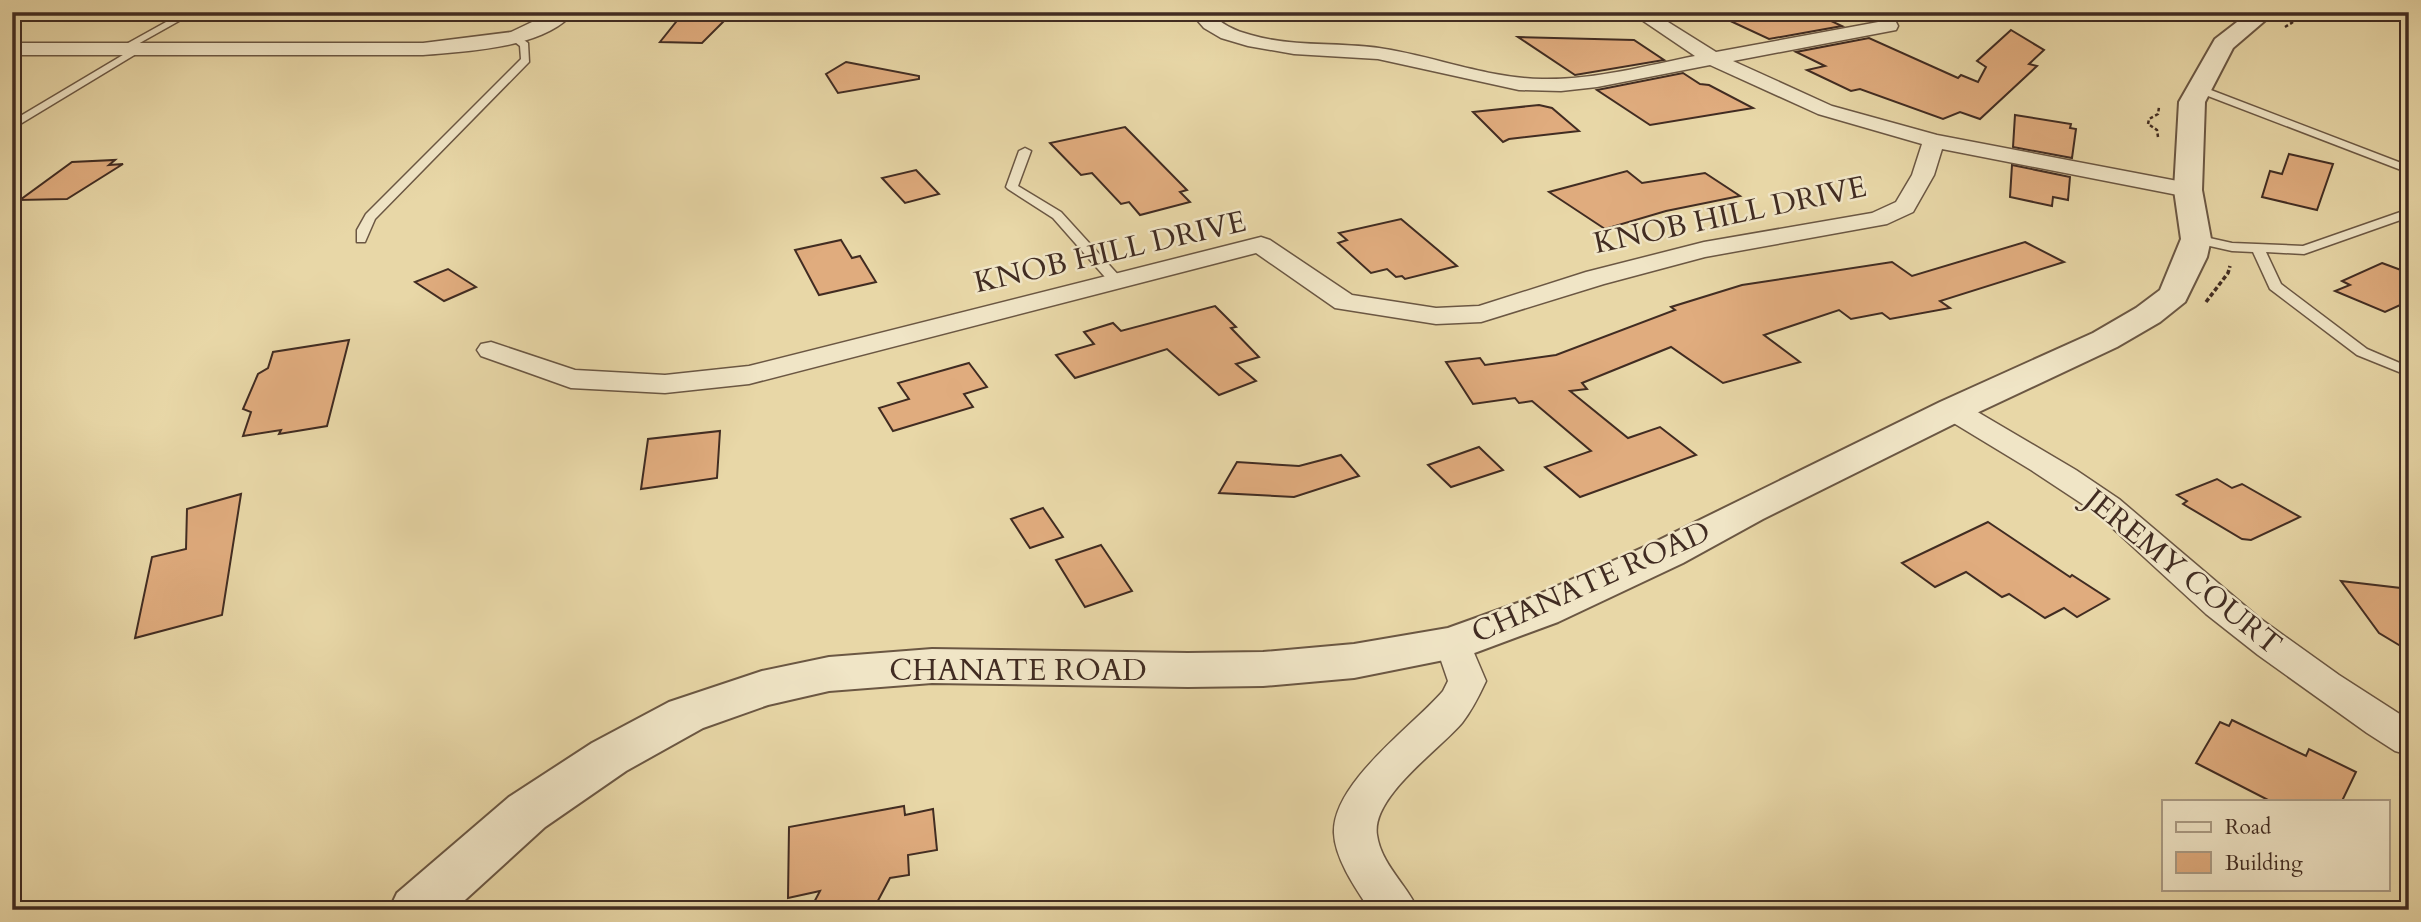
<svg xmlns="http://www.w3.org/2000/svg" width="2421" height="922" font-family="Cardo,serif">
	<rect width="100%" height="100%" fill="#e8d7a7"/>
	<filter id="stains"><feTurbulence type="fractalNoise" baseFrequency=".00286" numOctaves="4"/><feColorMatrix values="0 0 0 0 .2 0 0 0 0 .09 0 0 0 0 .02 0 0 0 .5 -.17"/></filter>
	<radialGradient id="worn" r=".72"><stop offset=".6" stop-color="#630" stop-opacity="0"/><stop offset="1" stop-color="#630" stop-opacity=".3"/></radialGradient>
	<g fill="#e0ac7e" stroke="#412c22" stroke-width="2">
		<polygon points="684,12 733,12 702,43 660,42"/>
		<polygon points="1711,12 1812,12 1842,26 1769,39"/>
		<polygon points="2011,30 2044,50 2029,64 2037,66 1980,119 1960,112 1943,119 1860,89 1851,91 1807,70 1825,66 1796,52 1869,38 1958,78 1961,75 1978,82 1986,67 1977,61"/>
		<polygon points="1518,37 1634,40 1664,60 1575,75"/>
		<polygon points="846,62 919,76 919,79 838,93 826,74"/>
		<polygon points="1683,73 1700,84 1709,85 1753,108 1650,125 1597,90"/>
		<polygon points="1539,105 1552,108 1579,131 1509,139 1503,142 1473,112"/>
		<polygon points="2015,115 2071,124 2070,128 2076,129 2072,158 2013,147"/>
		<polygon points="1125,127 1187,190 1180,192 1190,202 1140,215 1129,202 1121,204 1092,173 1081,175 1050,143"/>
		<polygon points="2289,154 2333,164 2317,210 2262,197 2270,171 2282,174"/>
		<polygon points="115,160 109,165 123,164 67,199 20,200 72,162"/>
		<polygon points="2012,165 2070,177 2068,200 2053,197 2052,206 2010,197"/>
		<polygon points="916,170 939,194 905,203 882,178"/>
		<polygon points="1627,171 1642,183 1705,173 1740,196 1666,211 1605,229 1549,192"/>
		<polygon points="1401,219 1457,266 1405,279 1402,276 1396,277 1387,269 1371,273 1338,243 1347,240 1339,233"/>
		<polygon points="841,240 852,258 860,256 876,282 819,295 795,250"/>
		<polygon points="2025,242 2064,262 1940,301 1950,308 1890,319 1882,313 1851,319 1839,310 1764,335 1800,362 1723,383 1671,347 1582,383 1587,389 1570,391 1628,438 1660,427 1696,455 1580,497 1545,467 1591,451 1532,401 1519,403 1515,398 1473,404 1446,362 1480,358 1485,365 1556,355 1675,310 1671,307 1742,285 1892,262 1912,276"/>
		<polygon points="2382,263 2409,273 2409,301 2385,312 2335,291 2350,285 2342,281"/>
		<polygon points="448,269 476,287 444,301 415,282"/>
		<polygon points="1215,306 1236,327 1231,328 1259,357 1236,364 1256,381 1219,395 1167,349 1075,378 1056,355 1094,344 1084,332 1113,323 1121,331"/>
		<polygon points="349,340 327,426 279,434 281,430 243,436 251,412 243,409 258,374 268,368 273,352"/>
		<polygon points="969,363 987,387 964,394 973,407 893,431 879,408 909,399 898,383"/>
		<polygon points="720,431 717,478 641,489 648,439"/>
		<polygon points="1479,447 1503,470 1451,487 1428,465"/>
		<polygon points="1341,455 1359,476 1294,497 1219,493 1237,462 1299,466"/>
		<polygon points="2217,479 2232,488 2242,484 2300,517 2251,540 2242,539 2183,504 2187,501 2177,495"/>
		<polygon points="241,494 222,615 135,638 152,557 186,549 187,509"/>
		<polygon points="1043,508 1063,537 1030,548 1011,519"/>
		<polygon points="1988,522 2070,577 2072,575 2109,599 2077,617 2064,608 2045,618 2009,594 2002,597 1966,572 1935,587 1902,563"/>
		<polygon points="1101,545 1132,591 1085,607 1056,560"/>
		<polygon points="2341,581 2409,589 2409,651 2379,633"/>
		<polygon points="2232,720 2306,756 2309,749 2356,772 2342,801 2270,801 2196,763 2220,722 2229,726"/>
		<polygon points="904,806 905,815 933,809 937,850 908,855 909,875 890,878 873,910 810,910 820,891 788,898 789,827"/>
	</g>
	<g fill="none" stroke-linecap="round" stroke-linejoin="round">
		<g stroke="#6b5743" stroke-width="3">
			<g id="service">
				<polygon points="184,12 195,12 129,49 121,47"/>
				<polygon points="511,35 517,35 528,43 529,62 375,219 365,242 357,242 357,230 366,214 521,59 520,46 511,39"/>
				<polygon points="138,46 141,47 141,51 12,129 12,121"/>
				<polygon points="2195,87 2203,87 2409,166 2409,173 2195,91"/>
				<polygon points="1025,148 1031,151 1018,186 1061,212 1122,279 1122,285 1112,285 1053,218 1008,189 1006,187 1019,151"/>
				<polygon points="2409,209 2409,217 2304,254 2266,252 2281,284 2367,349 2409,367 2409,376 2357,355 2270,289 2253,252 2232,251 2192,242 2190,239 2196,235 2232,243 2303,246"/>
			</g>
		</g>
		<g stroke="#6b5743" stroke-width="3">
			<g id="minor">
				<path d="M 553,12 L 574,12 C 544,49 466,51 423,55 L 12,55 L 12,43 L 423,43 L 511,32 Z"/>
				<path d="M 1190,12 L 1209,12 C 1221,24 1235,31 1251,35 C 1292,47 1336,42 1379,48 C 1434,56 1486,78 1542,79 C 1593,80 1645,66 1695,56 L 1630,12 L 1652,12 L 1716,52 L 1889,20 L 1896,22 L 1898,26 L 1896,30 L 1733,61 L 1832,106 L 1937,135 L 2188,183 L 2196,185 L 2200,190 L 2196,195 L 2188,197 L 1942,149 L 1934,175 L 1913,212 L 1887,224 L 1705,257 L 1604,284 L 1481,322 L 1436,324 L 1335,308 L 1256,253 L 749,384 L 665,393 L 571,388 L 481,356 L 477,350 L 481,344 L 491,342 L 575,370 L 665,375 L 749,366 L 1261,237 L 1270,240 L 1352,295 L 1436,308 L 1479,306 L 1586,272 L 1704,242 L 1872,213 L 1896,202 L 1912,175 L 1922,144 L 1818,114 L 1710,65 L 1597,87 L 1561,91 L 1519,90 L 1378,59 L 1294,54 L 1248,46 L 1221,38 L 1204,28 Z"/>
				<polygon points="1953,401 1964,404 2076,470 2119,499 2258,617 2339,675 2409,720 2409,755 2395,751 2367,733 2258,655 2206,614 2096,513 2031,470 1942,416 1938,410 1942,404"/>
				<path d="M 1453,630 L 1466,634 L 1486,681 C 1479,696 1472,710 1462,723 C 1439,750 1371,797 1377,835 C 1381,864 1407,885 1418,910 L 1370,910 C 1356,889 1335,859 1334,833 C 1332,783 1413,726 1443,691 L 1448,681 L 1435,643 L 1440,634 Z"/>
			</g>
		</g>
		<g stroke="#6b5743" stroke-width="4">
			<polygon id="tertiary" points="2250,12 2275,12 2233,48 2205,102 2202,190 2211,239 2207,257 2185,302 2160,322 2117,347 1966,418 1763,519 1683,563 1558,622 1469,655 1354,678 1263,686 1188,687 932,683 829,691 768,705 703,728 626,771 545,827 454,910 389,910 397,893 509,797 592,743 669,702 762,671 829,657 932,649 1188,653 1263,652 1354,644 1448,628 1526,600 1653,543 1940,402 2093,333 2136,308 2160,290 2181,239 2174,190 2179,102 2215,39"/>
		</g>
		<g stroke="#412c22" stroke-width="2.5" stroke-dasharray="3.5 2.5" stroke-linecap="butt">
			<polyline points="2285,27 2309,12"/>
			<polyline points="2158,137 2157,130 2148,124 2149,119 2158,114 2159,107"/>
		</g>
		<polyline stroke="#412c22" stroke-width="3.5" stroke-dasharray="4.5 2.5" stroke-linecap="butt" points="2206,302 2228,273 2230,266"/>
		<use href="#service" fill="#f0e5c6" fill-rule="evenodd"/>
		<use href="#minor" fill="#f0e5c6" fill-rule="evenodd"/>
		<use href="#tertiary" fill="#f0e5c6" fill-rule="evenodd"/>
	</g>
	<g text-anchor="middle" dominant-baseline="central" stroke-width="5" stroke-linejoin="round" paint-order="stroke">
		<g font-size="30" fill="#412c22" stroke="#f0e5c6">
			<text transform="translate(1730 215) rotate(-12)">KNOB HILL DRIVE</text>
			<text transform="translate(1110 252) rotate(-13)">KNOB HILL DRIVE</text>
			<text transform="translate(2183 572) rotate(39)">JEREMY COURT</text>
			<text transform="translate(1591 582) rotate(-24)">CHANATE ROAD</text>
			<text x="1018" y="670">CHANATE ROAD</text>
		</g>
	</g>
	<rect width="2421" height="922" fill="none" stroke="#e8d7a7" stroke-width="42"/>
	<rect x="14" y="14" width="2393" height="894" fill="none" stroke="#412c22" stroke-width="3.5"/>
	<rect x="21" y="21" width="2379" height="880" fill="none" stroke="#412c22" stroke-width="2"/>
	<rect x="2162" y="800" width="228" height="91" fill="#f0e5c6" stroke="#aa9b84" stroke-width="2"/>
	<rect x="2176" y="822" width="35" height="10" fill="#f0e5c6" stroke="#aa9b84" stroke-width="2"/>
	<text x="2225" y="834" font-size="21" fill="#412c22">Road</text>
	<rect x="2176" y="852" width="35" height="21" fill="#e0ac7e" stroke="#aa9b84" stroke-width="2"/>
	<text x="2225" y="870" font-size="21" fill="#412c22">Building</text>
	<rect width="100%" height="100%" filter="url(#stains)"/>
	<rect width="100%" height="100%" fill="url(#worn)"/>
</svg>
